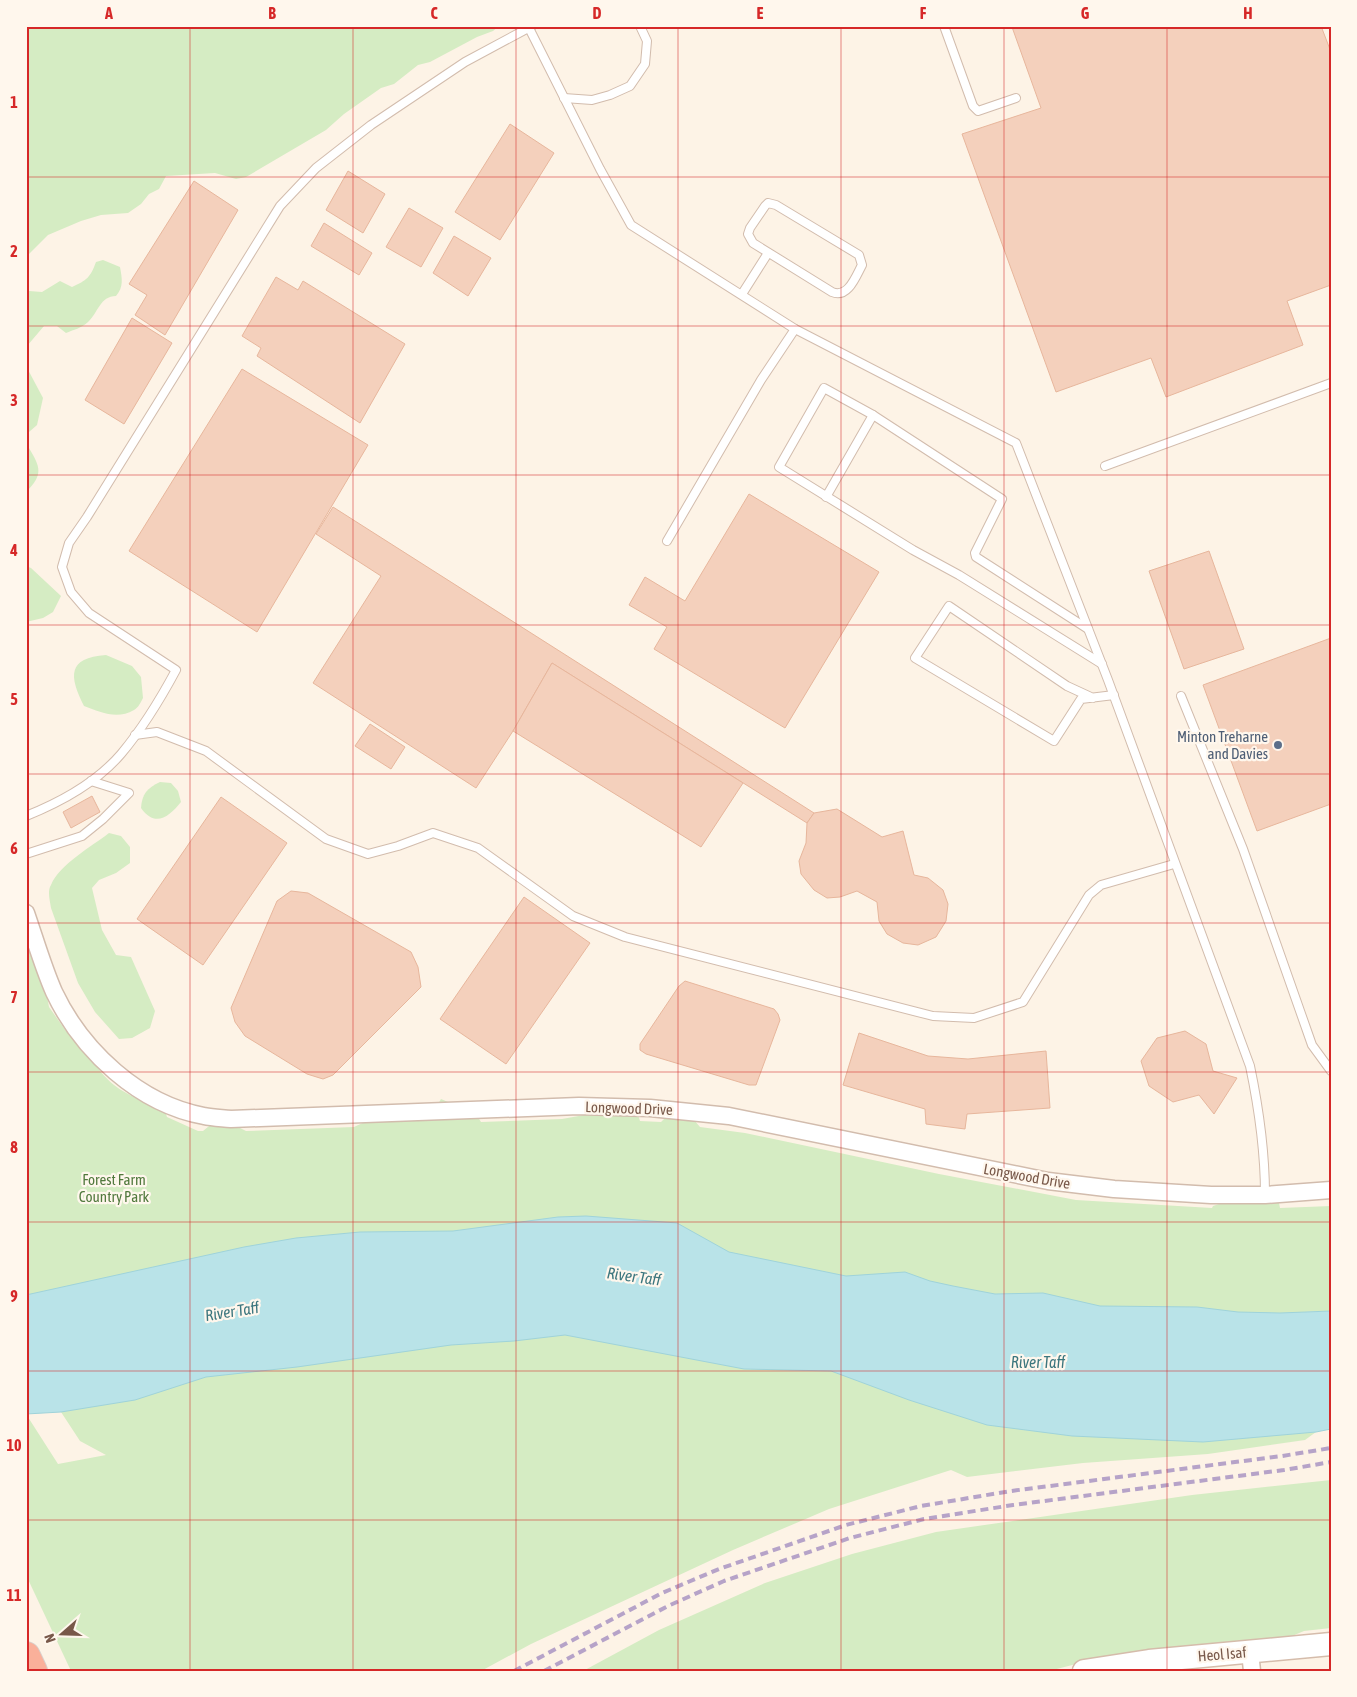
<svg xmlns="http://www.w3.org/2000/svg" width="1357" height="1697" font-family="'Asap Condensed',sans-serif">
	<rect width="100%" height="100%" fill="#fdf3e6"/>
	<g fill="#d5ecc3">
		<polygon points="26,26 499,26 493,31 477,37 430,62 418,65 394,84 381,88 344,114 326,130 246,177 236,179 215,173 166,176 159,189 149,194 141,204 128,213 101,215 81,221 48,235 26,257"/>
		<path d="M 103,260 L 120,267 C 122,278 124,287 116,296 C 100,296 98,313 88,322 C 82,328 73,330 66,333 L 57,326 L 44,326 L 27,346 L 26,350 L 26,295 L 29,291 L 42,292 L 60,281 L 72,287 C 87,280 90,278 96,262 Z"/>
		<polygon points="26,366 43,398 37,425 29,432 26,429"/>
		<path d="M 26,447 L 29,448 C 40,467 44,474 26,492 Z"/>
		<polygon points="26,566 31,568 61,596 53,612 43,618 26,622"/>
		<path d="M 106,655 L 132,666 L 141,677 L 143,698 C 141,702 138,708 134,710 C 117,720 100,712 84,706 C 69,676 67,658 106,655 Z"/>
		<path d="M 160,782 L 171,783 L 178,791 L 181,802 C 169,817 155,828 141,808 C 142,794 147,788 160,782 Z"/>
		<path d="M 109,833 L 121,836 L 130,847 L 130,863 L 116,873 L 99,880 L 92,888 L 102,930 L 116,955 L 131,957 L 155,1011 L 150,1028 L 132,1038 L 119,1039 L 95,1012 L 78,983 L 51,908 C 50,901 47,891 51,885 C 60,864 91,847 109,833 Z"/>
		<path d="M 26,938 L 31,956 L 46,991 L 49,1007 L 66,1031 L 69,1032 C 76,1041 85,1049 91,1059 C 98,1068 104,1077 114,1085 C 129,1097 148,1102 165,1111 L 167,1117 L 198,1131 L 203,1131 L 214,1122 L 230,1123 L 246,1131 L 354,1127 L 367,1121 L 375,1108 L 383,1105 L 402,1106 L 431,1116 L 441,1099 L 476,1114 L 481,1122 L 562,1119 L 590,1114 L 638,1115 L 640,1121 L 661,1122 L 667,1116 L 694,1120 L 700,1127 L 745,1133 L 939,1174 L 1076,1200 L 1212,1208 L 1213,1206 L 1225,1202 L 1235,1203 L 1247,1191 L 1261,1188 L 1279,1203 L 1280,1208 L 1331,1206 L 1331,1311 L 1303,1312 L 1288,1317 L 1169,1312 L 1031,1301 L 867,1283 L 761,1268 L 604,1218 L 558,1217 L 26,1313 Z"/>
		<polygon points="542,1324 1302,1424 1316,1432 1305,1440 1208,1454 1083,1463 967,1477 951,1470 829,1509 733,1550 531,1644 481,1671 71,1671 26,1575 26,1414 58,1464 106,1455 80,1441 61,1412 58,1405 72,1393"/>
		<polygon points="1331,1480 1331,1628 1304,1631 1280,1641 1080,1663 1049,1671 583,1671 659,1630 765,1583 852,1554 936,1532 1192,1495"/>
	</g>
	<polygon fill="#b9e3e8" stroke="#9fd3da" points="586,1216 677,1223 729,1252 846,1276 905,1272 930,1281 953,1286 995,1294 1043,1293 1100,1306 1197,1307 1238,1312 1280,1313 1331,1311 1331,1429 1316,1432 1203,1442 1072,1436 987,1425 909,1400 831,1371 744,1369 565,1335 514,1341 451,1345 297,1367 206,1377 135,1400 61,1412 26,1414 26,1295 244,1247 296,1238 360,1232 453,1231 558,1217"/>
	<g fill="#f4d0bc" stroke="#e7b69c">
		<polygon points="1014,26 1321,26 1331,52 1331,285 1287,301 1303,345 1166,397 1151,358 1056,392 962,134 1041,108 1012,27"/>
		<polygon points="510,124 554,153 500,240 455,212"/>
		<polygon points="348,171 385,194 363,233 326,210"/>
		<polygon points="194,181 238,210 165,335 135,315 147,295 129,284"/>
		<polygon points="409,208 443,228 421,267 386,247"/>
		<polygon points="324,223 372,253 359,275 311,246"/>
		<polygon points="454,236 491,258 468,296 433,273"/>
		<polygon points="276,277 298,290 303,281 405,344 360,423 257,356 261,348 242,336"/>
		<polygon points="132,318 172,343 124,424 85,400"/>
		<polygon points="242,369 368,445 257,632 129,551"/>
		<polygon points="749,494 879,572 785,728 654,649 667,627 629,605 645,577 685,601"/>
		<polygon points="333,507 814,813 807,823 552,663 513,731 476,788 313,683 381,576 316,534"/>
		<polygon points="1209,551 1244,649 1184,669 1149,571"/>
		<polygon points="1331,638 1331,804 1257,831 1203,685"/>
		<polygon points="552,663 743,783 701,847 513,731"/>
		<polygon points="370,724 405,747 391,769 355,746"/>
		<polygon points="92,796 100,812 71,828 63,812"/>
		<polygon points="221,797 287,843 203,965 137,919"/>
		<polygon points="837,809 882,837 903,831 914,875 928,878 943,890 948,904 946,921 936,937 918,945 903,943 887,934 879,921 877,902 857,891 840,897 827,898 814,890 801,874 799,861 806,843 807,823 814,813"/>
		<polygon points="291,891 308,893 411,952 418,967 421,987 333,1075 323,1079 307,1074 245,1036 235,1022 231,1008 277,901"/>
		<polygon points="524,897 590,943 506,1064 440,1019"/>
		<polygon points="685,981 774,1009 778,1014 780,1020 756,1085 749,1085 646,1054 640,1050 640,1044 679,986"/>
		<polygon points="1185,1031 1206,1044 1213,1071 1237,1078 1214,1114 1199,1095 1173,1102 1149,1086 1141,1061 1157,1038"/>
		<polygon points="859,1033 928,1056 968,1059 1046,1051 1050,1108 967,1114 965,1129 926,1124 925,1109 843,1085"/>
	</g>
	<g fill="none" stroke-linecap="round" stroke-linejoin="round">
		<g stroke="#d2bcad" stroke-width="10">
			<g id="service">
				<polyline points="944,26 973,106 978,111 1016,98"/>
				<path d="M 529,28 L 600,169 L 631,225 L 795,329 L 1016,443 L 1108,680 L 1250,1066 C 1259,1109 1265,1152 1265,1195"/>
				<polyline points="564,98 592,100 610,95 630,86 645,64 647,41 640,26"/>
				<path d="M 768,203 L 776,205 L 859,255 L 862,265 C 856,276 848,299 832,292 L 753,243 L 748,234 L 750,228 L 765,206 Z"/>
				<polyline points="742,294 768,253"/>
				<polyline points="873,415 824,388 779,467 913,550 959,575 1102,664"/>
				<polyline points="1105,466 1331,383"/>
				<polyline points="826,497 873,415 1002,499 975,553 976,557 1088,629"/>
				<polyline points="667,541 761,380 795,329"/>
				<polyline points="1181,696 1243,849 1312,1045 1331,1071"/>
				<polyline points="1093,698 1067,686 949,606 915,658 1054,741 1081,699 1114,695"/>
				<polyline points="135,735 157,732 206,751 326,839 368,854 398,846 433,833 478,848 573,916 625,937 933,1016 974,1018 1023,1002 1089,895 1101,885 1174,864"/>
				<path d="M 26,816 C 61,802 97,782 121,754 C 142,729 161,698 176,670 L 89,613 L 71,592 L 62,567 L 69,543 L 87,517 L 280,206 L 316,168 L 371,125 L 465,62 L 532,26"/>
				<polyline points="26,854 82,836 103,819 129,793 91,781"/>
			</g>
		</g>
		<g stroke="#d2bcad" stroke-width="19">
			<g id="minor">
				<path d="M 26,913 C 35,939 43,967 54,992 C 82,1051 139,1104 204,1116 C 213,1118 222,1118 231,1119 L 579,1106 L 650,1108 L 729,1116 L 1048,1181 L 1114,1189 L 1211,1195 L 1265,1195 L 1331,1190"/>
				<polyline points="1250,1652 1252,1671"/>
			</g>
		</g>
		<g stroke="#d5bcab" stroke-width="25">
			<polyline id="secondary" points="1084,1671 1149,1661 1331,1644"/>
		</g>
		<g stroke="#d9d0cc" stroke-width="30">
			<polyline id="motorway" points="26,1656 33,1671"/>
		</g>
		<use href="#service" stroke="#fff" stroke-width="8"/>
		<use href="#minor" stroke="#fff" stroke-width="16"/>
		<use href="#secondary" stroke="#fff" stroke-width="22"/>
		<use href="#motorway" stroke="#fab09a" stroke-width="28"/>
		<g stroke="#b6a3c8" stroke-width="4" stroke-dasharray="8 5" stroke-linecap="butt">
			<polyline points="514,1671 662,1593 719,1569 846,1525 921,1506 1011,1491 1282,1456 1331,1448"/>
			<polyline points="544,1671 668,1606 724,1581 850,1538 924,1519 1013,1505 1284,1470 1331,1462"/>
		</g>
	</g>
	<path fill="none" stroke="#d62828" stroke-width="1" stroke-opacity="0.55" d="M 190,26 L 190,1671M 353,26 L 353,1671M 516,26 L 516,1671M 678,26 L 678,1671M 841,26 L 841,1671M 1004,26 L 1004,1671M 1167,26 L 1167,1671M 26,177 L 1331,177M 26,326 L 1331,326M 26,475 L 1331,475M 26,625 L 1331,625M 26,774 L 1331,774M 26,923 L 1331,923M 26,1072 L 1331,1072M 26,1222 L 1331,1222M 26,1371 L 1331,1371M 26,1520 L 1331,1520"/>
	<circle fill="#5c6f8a" stroke="#fff7ed" stroke-width="2" cx="1278" cy="745" r="5"/>
	<g text-anchor="middle" dominant-baseline="central" stroke-width="4.5" stroke-linejoin="round" paint-order="stroke">
		<g font-size="15" fill="#4e5e75" stroke="#fff7ed" text-anchor="end">
			<text x="1268" y="736">Minton Treharne<tspan x="1268" dy="17">and Davies</tspan></text>
		</g>
		<g font-size="15" fill="#785849" stroke="#fff7ed">
			<text transform="translate(629 1108) rotate(2)">Longwood Drive</text>
			<text transform="translate(1027 1176) rotate(10)">Longwood Drive</text>
			<text transform="translate(1222 1654) rotate(-5)">Heol Isaf</text>
		</g>
		<g font-size="15" fill="#51793d" stroke="#fff7ed">
			<text x="114" y="1179">Forest Farm<tspan x="114" dy="17">Country Park</tspan></text>
		</g>
		<g font-size="16" font-style="italic" fill="#3c767e" stroke="#fff7ed">
			<text transform="translate(634 1276) rotate(8)">River Taff</text>
			<text transform="translate(232 1311) rotate(-9)">River Taff</text>
			<text x="1038" y="1362">River Taff</text>
		</g>
	</g>
	<rect width="1357" height="1697" fill="none" stroke="#fff7ed" stroke-width="55"/>
	<g transform="translate(62 1634) rotate(250)" stroke="#fff7ed" stroke-width="4" paint-order="stroke">
	<path d="M0-4L9 19L0 12L-9 19Z" fill="#785849"/>
	<text y="-8" font-size="14" font-weight="bold" text-anchor="middle" fill="#785849">N</text>
	</g>
	<rect x="28" y="28" width="1302" height="1642" fill="none" stroke="#d62828" stroke-width="2"/>
	<g font-size="16" text-anchor="middle" font-weight="bold" fill="#d62828">
		<text x="109" y="19">A</text>
		<text x="272" y="19">B</text>
		<text x="434" y="19">C</text>
		<text x="597" y="19">D</text>
		<text x="760" y="19">E</text>
		<text x="923" y="19">F</text>
		<text x="1085" y="19">G</text>
		<text x="1248" y="19">H</text>
		<text x="14" y="108">1</text>
		<text x="14" y="257">2</text>
		<text x="14" y="406">3</text>
		<text x="14" y="556">4</text>
		<text x="14" y="705">5</text>
		<text x="14" y="854">6</text>
		<text x="14" y="1003">7</text>
		<text x="14" y="1153">8</text>
		<text x="14" y="1302">9</text>
		<text x="14" y="1451">10</text>
		<text x="14" y="1601">11</text>
	</g>
</svg>
